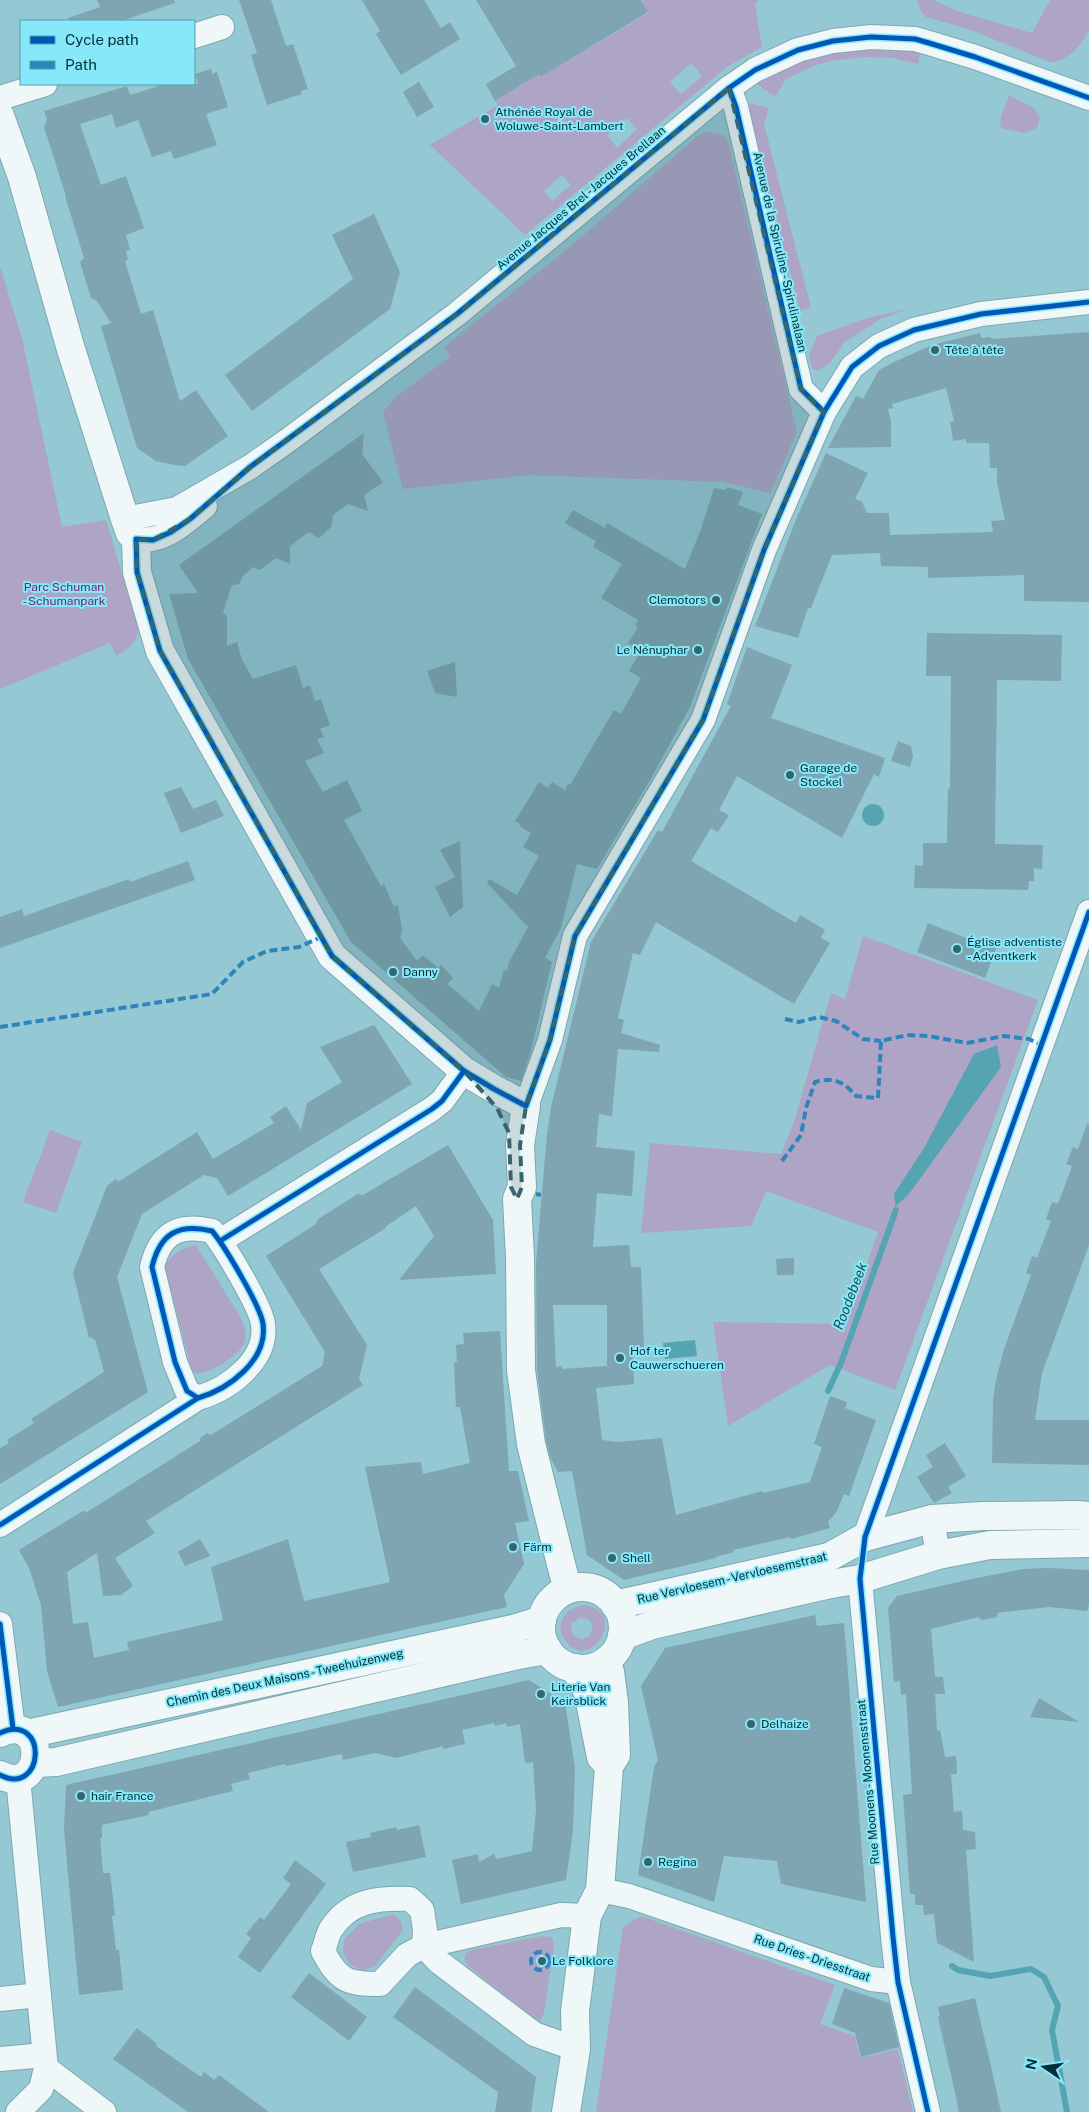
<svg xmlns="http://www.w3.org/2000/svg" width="1089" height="2112" font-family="'Public Sans',sans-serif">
	<rect width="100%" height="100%" fill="#94c8d3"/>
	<g fill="#aea5c6" fill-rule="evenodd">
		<path d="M 645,0 L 759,0 L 755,4 L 762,47 L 727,67 L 525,235 L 430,145 L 498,105 L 495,101 L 522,85 L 535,67 L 541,77 L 648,13 L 642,2 ZM 691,63 L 702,76 L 681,94 L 670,82 ZM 627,118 L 637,129 L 617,148 L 607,135 ZM 562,175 L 571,185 L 552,201 L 544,191 Z"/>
		<path d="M 917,0 L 933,0 L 960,12 L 1032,33 L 1050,0 L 1089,0 C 1089,9 1089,19 1089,28 C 1086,42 1066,63 1050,62 L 968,29 L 926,17 L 921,11 Z"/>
		<path d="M 863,47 L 921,51 L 918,64 L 892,58 L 864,57 L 831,61 L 813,66 L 786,79 L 775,97 L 757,84 C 778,61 834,52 863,47 Z"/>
		<polygon points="1009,95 1034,108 1040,117 1037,128 1024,133 1001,128 1000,120"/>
		<polygon points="750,103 769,108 764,124 811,307 800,311 750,118"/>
		<polygon points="709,132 723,135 728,141 797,432 770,493 724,482 528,475 403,489 383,412 396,397 450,357 444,347 571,246 699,135"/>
		<path d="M 0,267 L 22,338 L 62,527 L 106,520 L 139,629 C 136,643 129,649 116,656 L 110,643 L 0,689 Z"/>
		<polygon points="910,308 881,319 851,338 845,342 829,364 817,371 812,368 809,356 817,336 864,319"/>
		<polygon points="863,936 1038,1000 895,1390 830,1365 728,1426 713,1322 846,1324 878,1232 766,1191 751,1226 641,1233 650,1143 781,1154 794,1122 831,993 845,999"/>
		<polygon points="50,1130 82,1142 56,1213 23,1202"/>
		<path d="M 196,1245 L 241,1318 C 244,1325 247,1333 245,1341 C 241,1355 209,1375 195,1373 L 191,1367 L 167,1275 L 165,1264 C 174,1253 183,1247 196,1245 Z"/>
		<path d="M 585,1605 C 630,1613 589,1675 565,1640 C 553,1624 567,1606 585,1605 ZM 580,1617 L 590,1620 L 593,1627 L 589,1637 L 582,1639 C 573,1637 570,1632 572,1623 Z"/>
		<polygon points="394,1914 401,1921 403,1930 375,1966 364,1971 351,1965 343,1953 344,1940 359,1924"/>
		<polygon points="641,1916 835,1985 820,2024 855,2036 860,2058 898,2049 913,2112 596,2112 623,1927"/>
		<polygon points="542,1936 552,1937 554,1946 544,2013 540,2021 531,2016 467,1965 464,1957 467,1952 472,1950"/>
	</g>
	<g fill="#55a4b2">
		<circle cx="873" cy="815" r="11"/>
		<polygon points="997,1045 1001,1067 909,1194 896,1206 896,1210 894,1194 924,1148 974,1054"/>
		<polygon points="695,1340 697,1356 665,1359 663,1343"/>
	</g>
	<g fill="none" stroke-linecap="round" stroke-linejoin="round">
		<g stroke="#55a4b2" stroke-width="6">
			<polyline points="828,1391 841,1363 896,1210"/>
			<polyline points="952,1966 958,1970 990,1976 1031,1969 1044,1977 1058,2006 1052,2030 1067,2112"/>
		</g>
	</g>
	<g fill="#7ea5b1" fill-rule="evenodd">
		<polygon points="97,0 174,0 175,3 121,21 68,21 68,18 100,7"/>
		<polygon points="239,0 271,0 286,46 293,44 308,89 301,91 302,94 267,105 251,55 257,53"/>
		<polygon points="362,0 424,0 441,28 450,22 460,39 401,75 376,34 380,31"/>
		<polygon points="476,0 641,0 648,12 541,77 539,74 495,101 486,84 516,66"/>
		<polygon points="211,69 212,74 217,72 228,107 206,114 217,145 174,159 171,151 152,157 138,120 116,128 112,114 80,124 101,185 126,176 144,228 126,235 130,250 126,251 128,260 125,261 141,314 153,310 180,401 196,390 228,436 185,466 174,465 156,461 137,448 101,326 111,323 96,300 91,298 80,262 84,258 65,196 66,196 44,127 47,120 44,111 127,86 130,95 165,84 198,84 195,74"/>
		<polygon points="419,82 434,107 417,117 403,92"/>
		<polygon points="374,214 400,272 390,309 252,411 225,375 353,279 332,235"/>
		<polygon points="1089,332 1089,602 1024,601 1024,575 928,578 928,567 881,566 880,553 832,555 811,608 808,608 798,638 755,626 797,517 826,453 868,473 855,499 862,502 867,513 889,513 890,535 993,532 991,521 1005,520 997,483 997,468 990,468 989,443 966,443 966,439 953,441 950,422 954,421 946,388 892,404 893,408 888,409 891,421 891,447 828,448 856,396 863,399 879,370 894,362 932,345 980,333 981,338 991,337 991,339"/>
		<polygon points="364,433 362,454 383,482 364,495 368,511 348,504 333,515 331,527 323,535 318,538 309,532 290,546 290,564 276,558 260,570 253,567 243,576 239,584 232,585 223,612 227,617 227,646 237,642 242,660 253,679 296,665 303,688 310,685 315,701 321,699 330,725 320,729 324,737 317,739 324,753 305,761 323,792 347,780 362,811 344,820 381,886 384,884 394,907 398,905 402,930 400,938 417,961 423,955 438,968 441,965 453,978 447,984 479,1011 492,984 501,989 499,987 504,970 507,971 509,962 528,927 487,883 489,879 517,895 539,856 523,847 531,833 519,826 520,824 515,821 539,782 548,788 552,782 565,790 568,784 570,785 614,710 621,714 641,678 629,671 641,651 628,643 638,627 635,625 638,620 601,598 622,564 593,547 596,541 565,523 573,510 605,528 607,523 685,569 701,529 714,488 726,490 727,487 743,492 738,505 762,514 690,707 650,780 597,869 577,864 561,928 545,958 552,962 531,1051 521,1081 506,1077 351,942 188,659 169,594 198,593 179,565"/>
		<polygon points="927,633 1062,635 1061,681 997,680 995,844 1043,845 1042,869 1034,868 1034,881 1029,881 1028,890 914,888 915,865 923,866 923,843 947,843 948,789 950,788 951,676 926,676"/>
		<path d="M 747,647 L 792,665 L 771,718 L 885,758 L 879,777 L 874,774 L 842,838 L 737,776 L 719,810 L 729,815 L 718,832 L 711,828 L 691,861 L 796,923 L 800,915 L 825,930 L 821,938 L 830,943 L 794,1004 L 656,922 L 640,955 L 633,953 L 618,1018 L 624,1020 L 621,1033 L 660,1045 L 659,1052 L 618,1049 L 612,1116 L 599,1114 L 596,1147 L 635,1151 L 632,1196 L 597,1193 L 593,1247 L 629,1245 L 631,1267 L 641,1267 L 644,1349 L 633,1349 L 634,1384 L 596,1388 L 602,1440 L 618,1442 L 662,1438 L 676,1515 L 762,1491 L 763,1493 L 810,1482 L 822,1447 L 814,1444 L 830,1396 L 847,1402 L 845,1408 L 876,1420 L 849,1496 L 844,1494 L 837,1511 L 828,1522 L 830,1528 L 791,1539 L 790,1537 L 733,1550 L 734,1552 L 715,1557 L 716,1558 L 624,1580 L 587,1555 L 572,1471 L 558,1472 L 550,1457 L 546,1441 L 537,1369 L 536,1263 L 547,1134 L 551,1107 L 591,942 L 658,830 L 662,832 L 731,706 L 727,704 ZM 553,1305 L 607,1305 L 607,1366 L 562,1369 L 562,1366 L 556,1367 Z"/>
		<polygon points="455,662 457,697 435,693 427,671"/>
		<polygon points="898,741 911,746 913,757 910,767 891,761"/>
		<polygon points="181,787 193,809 216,800 224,816 181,833 164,793"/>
		<polygon points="460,841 463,907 450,917 435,887 455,877 440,850"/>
		<polygon points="188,861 195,880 0,948 0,917 22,909 24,916 129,879 130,882"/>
		<polygon points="928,923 976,942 978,938 997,946 985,978 917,952"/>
		<polygon points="374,1025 412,1084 228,1196 217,1178 204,1175 142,1214 117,1277 148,1392 0,1484 0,1448 9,1443 7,1440 34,1423 31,1419 104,1372 95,1339 93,1340 92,1337 89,1338 73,1273 107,1186 116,1179 118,1182 197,1132 213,1159 274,1123 270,1117 286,1106 301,1130 307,1103 342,1082 320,1047"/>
		<polygon points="1087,1124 1089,1124 1089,1245 1042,1373 1035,1420 1089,1420 1089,1465 992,1463 993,1402 995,1385 1003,1352 1031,1275 1026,1273 1032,1256 1037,1258 1051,1221 1046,1219 1052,1202 1058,1204 1072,1166 1066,1164 1073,1147 1078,1149"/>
		<polygon points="448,1145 493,1220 496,1274 399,1280 434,1236 416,1206 385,1227 386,1228 319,1269 367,1345 359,1379 363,1385 146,1521 155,1533 115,1558 133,1586 121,1595 103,1596 97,1553 67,1572 73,1624 88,1622 94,1658 129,1650 127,1642 223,1620 211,1567 288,1539 304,1601 390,1582 365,1467 421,1462 423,1474 470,1463 460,1407 456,1407 454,1362 457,1362 456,1345 464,1344 463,1333 500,1331 509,1471 518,1471 529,1521 515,1523 524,1564 504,1595 507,1607 58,1707 47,1671 41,1605 29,1568 19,1550 83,1511 87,1512 200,1441 200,1438 207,1433 211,1435 322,1366 325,1352 266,1256 316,1224 318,1219 358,1194 363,1195"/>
		<polygon points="794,1258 794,1275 777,1275 776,1259"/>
		<polygon points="945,1443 966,1476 948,1487 952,1493 934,1503 917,1477 933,1467 926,1455"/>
		<polygon points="200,1539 210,1556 185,1566 178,1552"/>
		<polygon points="1048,1568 1089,1570 1089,1605 1087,1611 1049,1607 997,1613 998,1617 982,1620 978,1617 931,1629 935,1677 943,1677 945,1694 935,1694 937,1731 940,1730 945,1757 956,1756 957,1774 951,1774 954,1812 962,1811 963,1830 975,1832 976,1849 966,1850 974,1962 937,1943 934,1914 924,1915 923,1905 915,1905 915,1894 910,1894 903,1795 912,1794 906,1694 901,1695 900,1681 894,1682 888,1608 897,1596 967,1580 1023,1569"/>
		<polygon points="815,1615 817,1626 844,1623 866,1902 781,1884 777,1861 724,1856 714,1902 638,1875 654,1767 658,1760 641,1686 665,1648"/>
		<polygon points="529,1680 565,1703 575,1768 573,1830 566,1880 461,1904 452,1860 478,1854 479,1862 494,1854 497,1859 532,1851 536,1810 533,1762 525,1763 520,1724 507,1727 506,1723 495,1726 494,1723 462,1730 465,1744 443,1749 443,1746 396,1758 375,1753 343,1760 342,1754 286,1766 285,1764 248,1773 250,1779 231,1784 233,1791 148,1812 149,1815 102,1825 102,1838 100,1838 103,1873 110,1873 115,1915 112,1916 116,1950 119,1950 123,1990 79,1995 64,1829 66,1785"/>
		<polygon points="1039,1698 1079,1722 1030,1717"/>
		<polygon points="419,1825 426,1857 353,1872 346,1842 371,1837 370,1833 396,1827 397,1830"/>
		<polygon points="295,1860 326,1884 260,1973 238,1957 251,1938 246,1934 260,1917 264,1920 291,1884 283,1878"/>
		<polygon points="309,1973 367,2017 349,2041 291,1997"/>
		<polygon points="415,1987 536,2077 531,2112 495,2112 498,2092 393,2017"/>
		<polygon points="844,1988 889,2003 899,2047 861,2057 855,2033 832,2024"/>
		<polygon points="975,1998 990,2062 1001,2112 959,2112 954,2088 938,2017 940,2016 938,2007"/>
		<polygon points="137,2028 157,2044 156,2046 201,2077 204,2072 214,2080 219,2075 269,2112 188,2112 113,2059"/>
	</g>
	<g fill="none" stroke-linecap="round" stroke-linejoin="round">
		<g stroke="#7da7af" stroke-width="26">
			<g id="street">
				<polyline points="194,36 222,27"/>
				<polyline points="729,88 736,107 801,389 824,412"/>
				<polyline points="0,98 45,84"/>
				<polyline points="125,519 177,509 250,467 287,441 457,314 729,88 755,70 798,50 833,41 871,37 915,39 929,43 975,57 1089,98"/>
				<path d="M 136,539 C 163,544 186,522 205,506"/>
				<polyline points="526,1106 550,1040 575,936 703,720 764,550 824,412 852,367 879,346 914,330 981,314 1089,302"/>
				<polyline points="220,1241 432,1109 442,1101 464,1071"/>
				<polyline points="932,1519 938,1555"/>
				<path d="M 0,1525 L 198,1398 C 229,1389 268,1360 263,1324 C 261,1307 224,1245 212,1231 C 179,1223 160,1233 152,1267 L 175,1362 L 187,1391 L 198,1398"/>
				<polyline points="865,1537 1089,912"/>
				<polyline points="860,1579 893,1937 898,1982 928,2112"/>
				<polyline points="0,1624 13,1729"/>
				<polyline points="18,1778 46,2068 41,2089 18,2112"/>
				<polyline points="600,1890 629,1896 871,1979 898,1982"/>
				<polyline points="0,1999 39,1995"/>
				<path d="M 576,2049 L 534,2034 L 439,1962 L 424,1946 L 425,1930 L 422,1910 L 410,1899 C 377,1898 350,1900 331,1929 C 327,1935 326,1944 323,1951 C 338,1981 348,1984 380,1984 L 407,1955 L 424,1946 L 561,1915 L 587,1916"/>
				<polyline points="0,2059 44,2055"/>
				<polyline points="46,2068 104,2112"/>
			</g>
		</g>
		<g stroke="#7da7af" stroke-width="30">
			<g id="secondary">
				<polyline points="0,116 22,177 70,346 125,519 130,533 136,539 137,572 160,651 332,956 464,1071 494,1089 526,1106 520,1145 522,1187 517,1199 520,1258 521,1370 531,1444 562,1568 565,1579 572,1588"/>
				<circle cx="582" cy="1628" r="41"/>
				<polyline points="615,1605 829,1557 865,1537 932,1519 983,1516 1078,1515 1089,1516"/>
				<polyline points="622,1636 652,1625 826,1585 860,1579 938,1555 990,1545 1089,1543"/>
				<polyline points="575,1668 588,1692 601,1757 608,1764"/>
				<path d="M 0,1733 C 49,1711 45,1798 0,1775"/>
				<polyline points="27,1734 513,1629 542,1620"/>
				<polyline points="35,1763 56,1762 518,1655 548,1650"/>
				<polyline points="566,2112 576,2049 575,2011 587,1916 600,1890 609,1766 616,1755 614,1702 610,1672 606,1661"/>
			</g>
		</g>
		<use href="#street" stroke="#eff7f8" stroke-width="24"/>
		<use href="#secondary" stroke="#eff7f8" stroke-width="28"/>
		<g stroke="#2d85bc" stroke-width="4" stroke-dasharray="8 4" stroke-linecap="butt">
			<polyline points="785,1019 799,1022 819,1017 836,1021 863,1039 881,1041"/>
			<polyline points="0,1027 212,994 243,962 267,951 299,947 321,937"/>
			<path d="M 782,1161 L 801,1135 L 806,1108 L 815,1082 C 834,1077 843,1081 856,1096 L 878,1098 L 881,1041 L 907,1035 L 928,1036 L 967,1043 L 1004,1036 L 1029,1039 L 1041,1045"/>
			<polyline points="536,1194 541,1195"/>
			<circle cx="540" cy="1961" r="9"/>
		</g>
		<g stroke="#87e8fa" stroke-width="8">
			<g id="cycleway">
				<polyline points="729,88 736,107 801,389 824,412"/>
				<polyline points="1089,98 975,57 929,43 915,39 871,37 833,41 798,50 755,70 729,88 457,314 250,467 190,519 171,532 153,540 136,539 137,572 160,651 332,956 464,1071 494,1089 526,1106 550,1040 575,936 703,720 764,550 824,412 852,367 879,346 914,330 981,314 1089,302"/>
				<polyline points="220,1241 432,1109 442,1101 464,1071"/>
				<path d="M 0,1525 L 198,1398 C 229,1389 268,1360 263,1324 C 261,1307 224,1245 212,1231 C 179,1223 160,1233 152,1267 L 175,1362 L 187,1391 L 198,1398"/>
				<polyline points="0,1624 13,1729"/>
				<path d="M 0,1733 C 49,1711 45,1798 0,1775"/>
				<polyline points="928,2112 898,1982 893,1937 860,1579 865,1537 1089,912"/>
			</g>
		</g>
		<use href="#cycleway" stroke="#0057b8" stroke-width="5"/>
	</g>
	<path fill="#36656e" fill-opacity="0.2" stroke="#36656e" stroke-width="4" stroke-dasharray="10 6" stroke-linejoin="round" d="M 729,88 L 801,389 L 824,412 L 764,550 L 703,720 L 575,936 L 550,1040 L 526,1106 L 520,1145 L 522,1187 L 517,1199 L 511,1187 L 509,1133 L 497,1108 L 464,1071 L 332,956 L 160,651 L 137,572 L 136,539 L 153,540 L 190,519 L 250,467 L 457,314 Z"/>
	<g fill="#36656e" stroke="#87e8fa" stroke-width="2">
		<circle cx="485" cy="119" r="5"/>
		<circle cx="935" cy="350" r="5"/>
		<circle cx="716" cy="600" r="5"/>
		<circle cx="698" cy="650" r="5"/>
		<circle cx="790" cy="775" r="5"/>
		<circle cx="957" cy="949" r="5"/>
		<circle cx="393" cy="972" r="5"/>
		<circle cx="620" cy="1358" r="5"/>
		<circle cx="513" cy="1547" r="5"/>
		<circle cx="612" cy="1558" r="5"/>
		<circle cx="541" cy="1694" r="5"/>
		<circle cx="751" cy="1724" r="5"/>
		<circle cx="81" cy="1796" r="5"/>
		<circle cx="648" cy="1862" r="5"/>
		<circle cx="542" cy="1961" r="5"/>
	</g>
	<g text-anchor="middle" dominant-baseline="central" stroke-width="4" stroke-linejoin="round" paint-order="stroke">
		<g font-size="12" fill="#033037" stroke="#87e8fa" text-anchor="start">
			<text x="495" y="112">Athénée Royal de<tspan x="495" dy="14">Woluwe-Saint-Lambert</tspan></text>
			<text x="945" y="350">Tête à tête</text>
			<text x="706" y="600" text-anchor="end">Clemotors</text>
			<text x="688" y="650" text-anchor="end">Le Nénuphar</text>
			<text x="800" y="768">Garage de<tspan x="800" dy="14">Stockel</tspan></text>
			<text x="967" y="942">Église adventiste<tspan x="967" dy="14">- Adventkerk</tspan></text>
			<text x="403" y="972">Danny</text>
			<text x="630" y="1351">Hof ter<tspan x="630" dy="14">Cauwerschueren</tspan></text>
			<text x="523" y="1547">Färm</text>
			<text x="622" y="1558">Shell</text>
			<text x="551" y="1687">Literie Van<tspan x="551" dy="14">Keirsblick</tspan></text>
			<text x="761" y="1724">Delhaize</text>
			<text x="91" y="1796">hair France</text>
			<text x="658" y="1862">Regina</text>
			<text x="552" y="1961">Le Folklore</text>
		</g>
		<g font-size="12" fill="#033037" stroke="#87e8fa">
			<text transform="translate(581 198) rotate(-40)">Avenue Jacques Brel - Jacques Brellaan</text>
			<text transform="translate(780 252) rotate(77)">Avenue de la Spiruline - Spirulinalaan</text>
			<text transform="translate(732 1578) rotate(-13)">Rue Vervloesem - Vervloesemstraat</text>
			<text transform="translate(285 1678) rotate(-12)">Chemin des Deux Maisons - Tweehuizenweg</text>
			<text transform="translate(868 1782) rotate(-95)">Rue Moonens - Moonensstraat</text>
			<text transform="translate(812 1958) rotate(19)">Rue Dries - Driesstraat</text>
		</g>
		<g font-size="12" fill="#72256b" stroke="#87e8fa">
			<text x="64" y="587">Parc Schuman<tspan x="64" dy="14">- Schumanpark</tspan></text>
		</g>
		<g font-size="14" font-style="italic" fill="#1a4e57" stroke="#87e8fa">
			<text transform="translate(850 1296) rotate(-69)">Roodebeek</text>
		</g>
	</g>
	<rect x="20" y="20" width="175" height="65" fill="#87e8fa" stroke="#529eac"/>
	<rect x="30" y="36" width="25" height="8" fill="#0057b8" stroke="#529eac"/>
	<text x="65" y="45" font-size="15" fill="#033037">Cycle path</text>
	<rect x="30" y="61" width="25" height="8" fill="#2d85bc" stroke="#529eac"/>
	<text x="65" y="70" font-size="15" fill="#033037">Path</text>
	<g transform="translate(1044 2067) rotate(283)" stroke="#87e8fa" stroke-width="4" paint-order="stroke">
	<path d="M0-4L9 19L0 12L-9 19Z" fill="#033037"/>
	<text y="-8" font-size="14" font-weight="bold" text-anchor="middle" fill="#033037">N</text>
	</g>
</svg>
